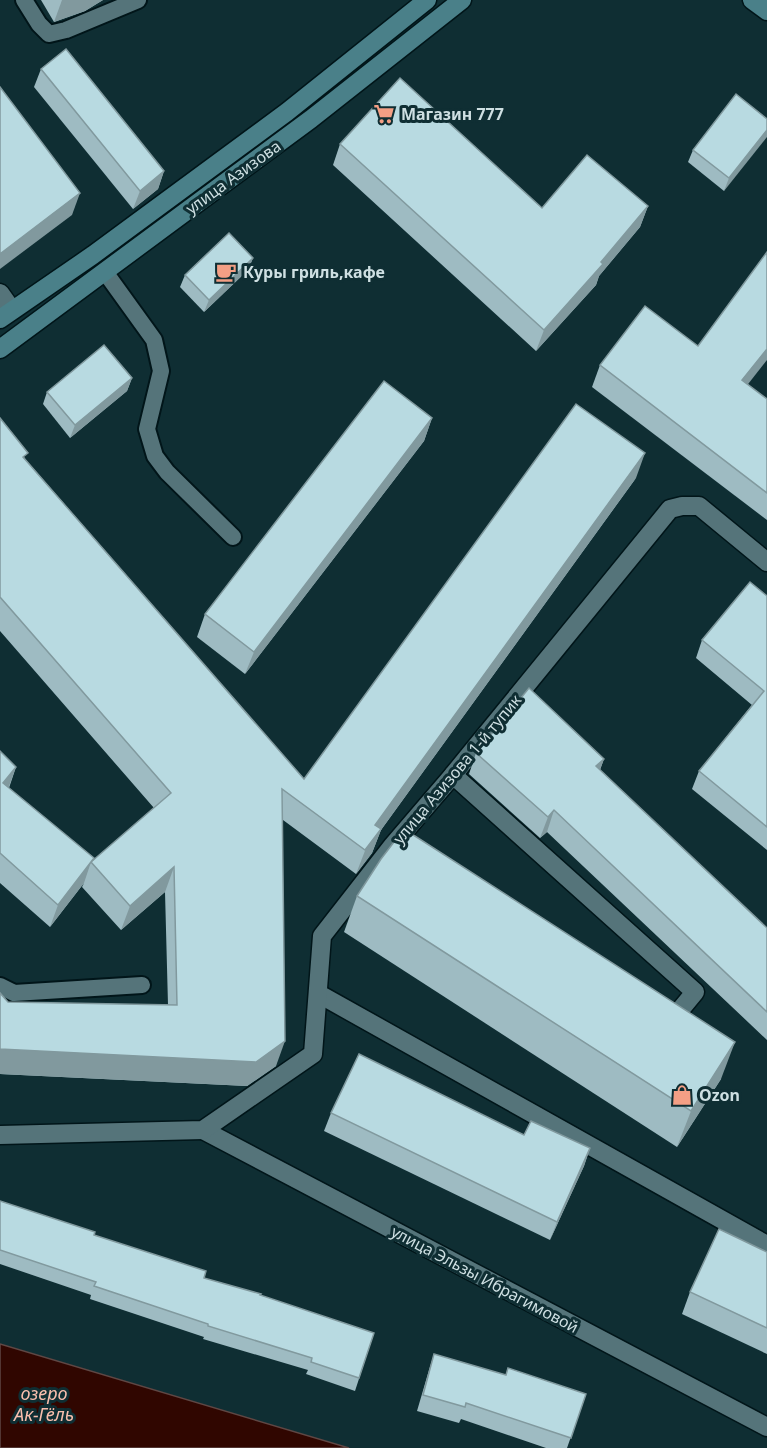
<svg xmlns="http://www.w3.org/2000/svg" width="767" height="1448" font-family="'Noto Sans',sans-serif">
	<rect width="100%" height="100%" fill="#0f2e33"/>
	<polygon fill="#300600" stroke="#5f4744" stroke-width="1.5" points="0,1344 349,1448 0,1448"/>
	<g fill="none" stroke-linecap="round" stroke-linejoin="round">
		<g stroke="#011519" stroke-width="20">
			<g id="service">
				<polyline points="24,0 39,24 49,34 66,30 138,0"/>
				<polyline points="105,272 154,340 161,371 147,429 155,456 167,472 233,537"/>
				<polyline points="0,986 14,993 142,985"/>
			</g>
		</g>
		<g stroke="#011519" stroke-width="21">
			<g id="minor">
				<polyline points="0,293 12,310"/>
				<polyline points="453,775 695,992 667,1026 666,1025"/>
				<polyline points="319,994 767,1245"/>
				<polyline points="203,1130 767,1427"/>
				<polyline points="0,1135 203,1130 313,1054 322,936 393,845 453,775 670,509 682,506 699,506 767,562"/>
			</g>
		</g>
		<g stroke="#011519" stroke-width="21">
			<g id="secondary">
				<polyline points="752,0 767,11"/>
				<polyline points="0,319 93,255 287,112 427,0"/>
				<polyline points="0,349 311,119 462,0"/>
			</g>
		</g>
		<use href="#service" stroke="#55747a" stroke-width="16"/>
		<use href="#minor" stroke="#55747a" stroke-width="18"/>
		<use href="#secondary" stroke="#4a8089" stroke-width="18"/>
	</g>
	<g fill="#9ebbc2">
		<polygon points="41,0 103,0 85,11 54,22"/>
		<polygon points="41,69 164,171 158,189 133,209 34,87"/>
		<polygon points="767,119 724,191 688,162 693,150"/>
		<polygon points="340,144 542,208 648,206 640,227 599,276 596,285 536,351 333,165"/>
		<polygon points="253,258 248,270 204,312 180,287 185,275"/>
		<polygon points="600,365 748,385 767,399 767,520 592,387"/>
		<polygon points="132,378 127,391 70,438 43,404 47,392"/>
		<polygon points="0,418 26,460 304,779 636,478 381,830 372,853 356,874 283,820 276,1066 247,1086 0,1074 0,993 8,1002 168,1005 165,892 121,930 82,887 84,883 50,927 0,883 0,751 16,767 9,788 94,858 93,861 154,808 0,631"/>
		<polygon points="432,418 424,441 245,674 197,637 205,614"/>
		<polygon points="767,596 767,850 692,789 699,771 752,705 696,658 702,640"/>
		<polygon points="476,753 604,759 600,770 767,928 767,1040 547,832 540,838 469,774"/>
		<polygon points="357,896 721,1079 677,1147 344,932"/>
		<polygon points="331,1113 524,1135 590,1148 584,1166 550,1240 324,1131"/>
		<polygon points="0,1201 94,1235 204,1278 260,1295 374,1333 355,1391 306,1374 308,1370 203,1339 204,1337 90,1299 91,1295 0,1264"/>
		<polygon points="767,1252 767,1354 682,1314 690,1292"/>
		<polygon points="434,1354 506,1375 586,1394 567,1448 546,1448 461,1419 459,1423 417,1411 429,1370"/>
	</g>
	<g fill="#81999e">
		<polygon points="62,0 103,0 85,11 54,22"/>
		<polygon points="767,130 767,137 724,191 729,178"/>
		<polygon points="164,171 158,189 133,209 140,191"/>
		<polygon points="80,193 72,215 0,269 0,254"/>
		<polygon points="648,206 640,227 599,276 596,285 536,351 544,330"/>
		<polygon points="253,258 248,270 204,312 209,300"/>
		<polygon points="767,349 767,360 734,402 742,380"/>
		<polygon points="132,378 127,391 70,438 75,425"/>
		<polygon points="432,418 424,441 245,674 254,652"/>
		<polygon points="645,453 636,478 381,830 372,853 356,874 375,825"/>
		<polygon points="604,759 596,780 596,766"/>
		<polygon points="16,767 8,789 3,783"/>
		<polygon points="554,810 547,832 540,838 548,817"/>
		<polygon points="94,858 92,863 91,862 84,883 50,927 58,905"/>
		<polygon points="174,867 165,892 121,930 130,906"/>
		<polygon points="285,1041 276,1066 247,1086 0,1074 0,1049"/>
		<polygon points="735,1042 721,1079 677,1147 691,1111"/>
		<polygon points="590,1148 584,1166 550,1240 557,1222"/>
	</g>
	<g fill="#b8dae1" stroke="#81999e" stroke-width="1.5">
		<polygon points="66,49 164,171 140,191 41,69"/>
		<polygon points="400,78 542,208 587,155 648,206 601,262 603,264 544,330 340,144"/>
		<polygon points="0,87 80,193 0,254"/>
		<polygon points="736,94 767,119 767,130 729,178 693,150"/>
		<polygon points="229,233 253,258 209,300 185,275"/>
		<polygon points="767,252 767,349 742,380 767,399 767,493 600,365 645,306 698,346"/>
		<polygon points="104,345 132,378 75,425 47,392"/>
		<polygon points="384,381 432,418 254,652 205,614"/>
		<polygon points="576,404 645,453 375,825 381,829 365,850 282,789 285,1041 256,1062 0,1049 0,993 8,1002 177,1005 174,867 130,906 91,862 171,793 0,597 0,418 28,453 23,457 304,779"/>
		<polygon points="750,582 767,596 767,827 699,771 764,691 702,640"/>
		<polygon points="529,688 604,759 596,766 767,928 767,1012 554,810 548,817 476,753"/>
		<polygon points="0,751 16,767 3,783 94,858 58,905 0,853"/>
		<polygon points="404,829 735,1042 691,1111 357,896 381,859"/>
		<polygon points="359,1054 524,1135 531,1121 590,1148 557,1222 331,1113"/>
		<polygon points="0,1201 95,1232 94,1235 206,1271 204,1278 261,1294 260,1295 374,1333 359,1378 311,1362 312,1358 208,1326 208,1324 94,1286 96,1282 0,1250"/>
		<polygon points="719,1229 767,1252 767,1328 690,1292"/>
		<polygon points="434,1354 506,1375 508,1368 586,1394 571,1438 466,1403 465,1407 423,1395"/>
	</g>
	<defs>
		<g id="supermarket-bare" transform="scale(1.62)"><path d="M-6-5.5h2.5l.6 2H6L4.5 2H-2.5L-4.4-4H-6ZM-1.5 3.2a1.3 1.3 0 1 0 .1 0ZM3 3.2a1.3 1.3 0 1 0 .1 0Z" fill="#f39f85" stroke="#0f2e33" stroke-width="2.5" paint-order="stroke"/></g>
		<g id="cafe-bare" transform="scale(1.62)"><path d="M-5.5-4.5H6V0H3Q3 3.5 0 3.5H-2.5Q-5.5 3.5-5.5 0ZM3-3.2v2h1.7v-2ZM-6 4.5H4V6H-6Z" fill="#f39f85" stroke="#0f2e33" stroke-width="2.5" paint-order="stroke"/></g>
		<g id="shop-bare" transform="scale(1.62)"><path d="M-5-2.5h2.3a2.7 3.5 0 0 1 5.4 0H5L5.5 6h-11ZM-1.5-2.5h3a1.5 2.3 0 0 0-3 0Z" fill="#f39f85" stroke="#0f2e33" stroke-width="2.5" paint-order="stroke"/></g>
	</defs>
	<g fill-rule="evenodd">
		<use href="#supermarket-bare" x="384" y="114"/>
		<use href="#cafe-bare" x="226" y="272"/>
		<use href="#shop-bare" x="682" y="1095"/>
	</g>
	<g text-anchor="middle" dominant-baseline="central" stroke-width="6" stroke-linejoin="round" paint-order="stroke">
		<g font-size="16" font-weight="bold" fill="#cedfe2" stroke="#0f2e33" text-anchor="start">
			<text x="401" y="114">Магазин 777</text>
			<text x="243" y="272">Куры гриль,кафе</text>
			<text x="699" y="1095">Ozon</text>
		</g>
		<g font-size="16" fill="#cedfe2" stroke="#0f2e33">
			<text transform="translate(233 177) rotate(-36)">улица Азизова</text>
			<text transform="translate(457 769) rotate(-50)">улица Азизова 1-й тупик</text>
			<text transform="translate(485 1279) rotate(28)">улица Эльзы Ибрагимовой</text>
		</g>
		<g font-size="18" font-style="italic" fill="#f8bead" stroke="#0f2e33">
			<text x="44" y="1393">озеро<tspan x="44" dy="21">Ак-Гёль</tspan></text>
		</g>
	</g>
</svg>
